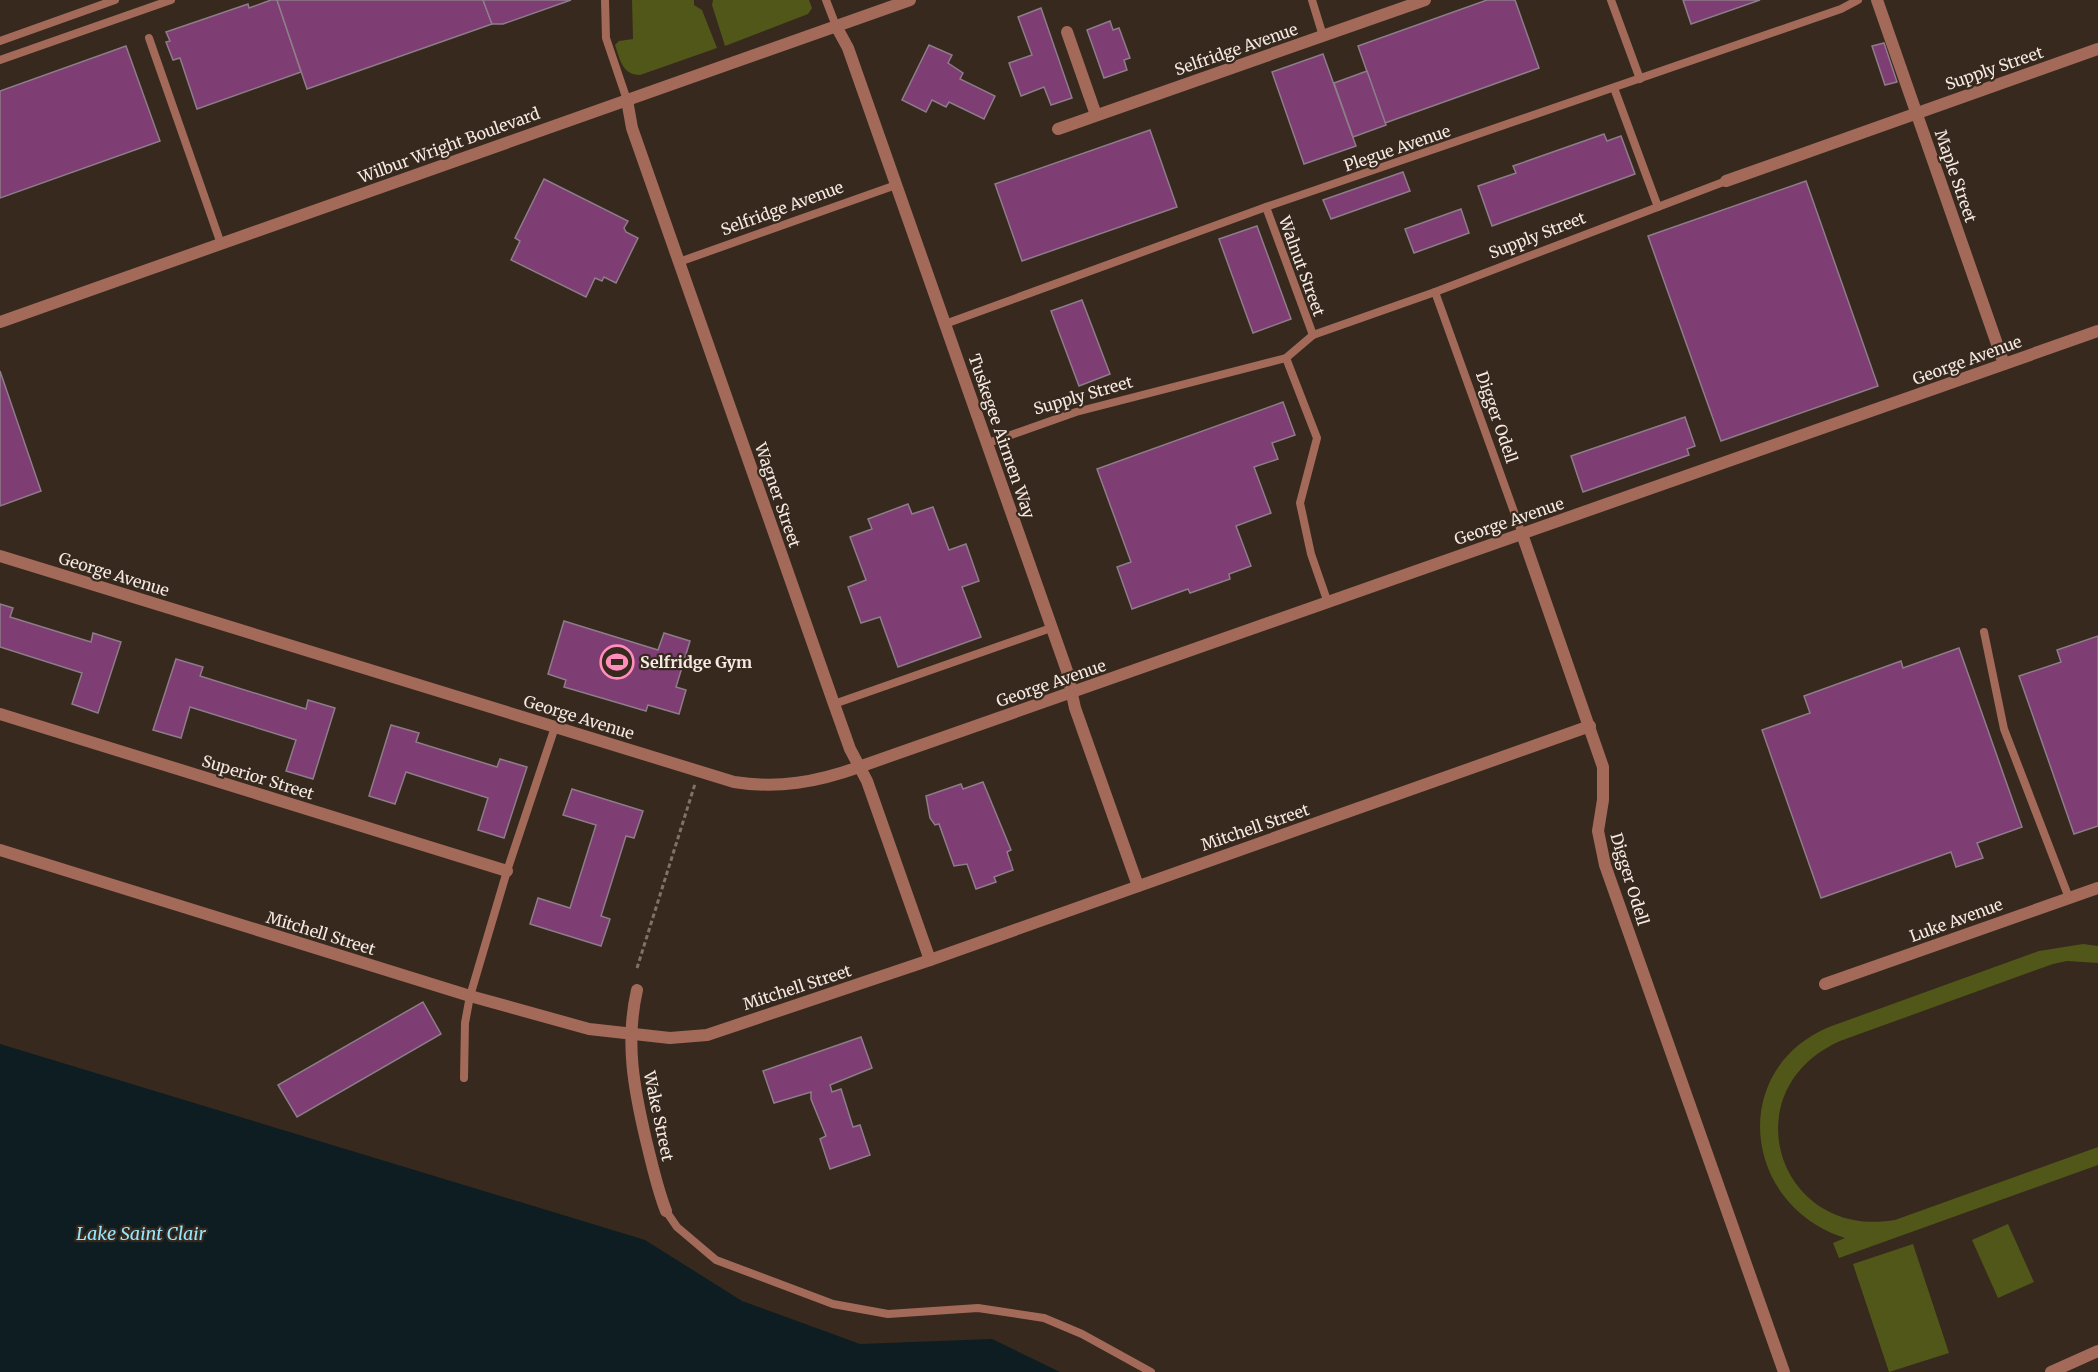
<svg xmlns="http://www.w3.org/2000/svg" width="2098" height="1372" font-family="Merriweather,serif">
	<rect width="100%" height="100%" fill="#37291e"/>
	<g fill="#505719">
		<path d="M 632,0 L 694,0 L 694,5 L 702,10 L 717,48 L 640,75 C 622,75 620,59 615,45 L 619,41 L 633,39 Z"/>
		<polygon points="713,0 809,0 812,8 808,14 725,46 712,5"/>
		<path d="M 2083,944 L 2098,946 L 2098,963 L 2067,961 L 2053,964 L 1840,1041 C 1730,1090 1778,1240 1895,1220 L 2098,1147 L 2098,1165 L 1839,1258 L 1833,1243 L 1845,1238 C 1743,1206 1727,1070 1829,1027 L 2039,951 Z"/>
		<polygon points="2008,1224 2034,1282 1998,1298 1972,1240"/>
		<polygon points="1913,1244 1949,1353 1889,1372 1853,1264"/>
	</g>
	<polygon fill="#0d1d21" points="0,1044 645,1240 742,1301 860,1344 992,1339 1060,1372 0,1372"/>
	<g fill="#7e3d73" stroke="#8d7c89" stroke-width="1.5">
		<polygon points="271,0 277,0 301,72 197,109 180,58 173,60 166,42 170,41 166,32 248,4 249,8"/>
		<polygon points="277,0 483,0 492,24 307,89"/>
		<polygon points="483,0 571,0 503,24 492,24"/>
		<polygon points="1487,0 1515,0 1539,68 1385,123 1358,46"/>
		<polygon points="1683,0 1760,0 1691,24"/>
		<polygon points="1041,8 1072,98 1051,105 1044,87 1021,96 1009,63 1032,55 1018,17"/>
		<polygon points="1110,21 1113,30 1119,28 1130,58 1124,60 1127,70 1104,78 1087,30"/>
		<polygon points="1884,43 1897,82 1885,85 1872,46"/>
		<polygon points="929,45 952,55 948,63 963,73 960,79 995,96 984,119 949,102 946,107 932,100 926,112 902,100"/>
		<polygon points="126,46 160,141 0,198 0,91"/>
		<polygon points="1323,54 1356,146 1304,164 1272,72"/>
		<polygon points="1367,71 1386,125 1353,137 1334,83"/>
		<polygon points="1150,130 1177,207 1022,261 995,184"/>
		<polygon points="1604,134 1607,141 1621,136 1635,174 1492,226 1478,186 1516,173 1513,166"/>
		<polygon points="1403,172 1410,191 1331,219 1323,200"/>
		<polygon points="544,179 628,221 624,228 626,232 638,238 616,283 604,277 602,281 595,278 586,297 511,260 520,241 515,238"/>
		<polygon points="1806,181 1878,386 1721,441 1648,236"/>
		<polygon points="1461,209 1469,233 1414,253 1405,229"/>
		<polygon points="1257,226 1291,319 1253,333 1219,239"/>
		<polygon points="1082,300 1110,374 1079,386 1051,311"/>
		<polygon points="0,371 41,491 0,506"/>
		<polygon points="1283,402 1295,435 1272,443 1278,459 1254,467 1271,513 1236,526 1251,566 1229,574 1230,579 1190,593 1188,589 1132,609 1117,567 1131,562 1097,469"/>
		<polygon points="1685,417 1695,446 1687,449 1689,455 1583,492 1571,456"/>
		<polygon points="908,504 912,514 933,507 949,550 966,544 979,581 962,587 981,637 898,667 880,617 861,623 848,587 866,580 850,537 872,529 868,519"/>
		<polygon points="0,604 13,608 10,617 91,642 93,633 121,642 98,713 72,704 82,673 0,647"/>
		<polygon points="564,621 658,650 664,633 690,641 676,687 686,690 679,714 648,705 646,711 564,687 566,680 548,674"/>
		<polygon points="2098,636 2098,826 2074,834 2019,676 2061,662 2057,650"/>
		<polygon points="1959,648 2022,827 1977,843 1983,858 1956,867 1951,852 1821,898 1762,730 1810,713 1804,696 1901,661 1903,668"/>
		<polygon points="176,659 203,667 200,676 306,709 308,700 335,708 313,779 286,771 296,740 190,707 181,738 153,730"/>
		<polygon points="391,725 419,733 416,742 497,767 500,759 527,767 504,838 478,830 488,798 406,772 395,804 369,796"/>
		<polygon points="983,782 1011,850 1007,852 1013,870 994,877 996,882 976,889 967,864 954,866 939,824 935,825 930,818 926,796 961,784 963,789"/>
		<polygon points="572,789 643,811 634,838 626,836 601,916 610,919 601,946 530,924 538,898 570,908 596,825 563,815"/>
		<polygon points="423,1002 441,1034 297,1117 278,1085"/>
		<polygon points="861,1037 872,1068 830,1085 832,1092 841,1089 853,1127 860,1125 870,1155 830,1169 820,1139 826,1136 811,1099 811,1092 774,1103 763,1071"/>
	</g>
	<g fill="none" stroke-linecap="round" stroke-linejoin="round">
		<polyline stroke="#7f7269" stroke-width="3" stroke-dasharray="4.5 3" stroke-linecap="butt" points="637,968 695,784"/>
		<g stroke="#a36a59" stroke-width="8">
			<polyline points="605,0 606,38 627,100"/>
			<polyline points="826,0 836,26"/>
			<polyline points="1312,0 1323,36"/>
			<polyline points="1611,0 1640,79"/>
			<polyline points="149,38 221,244"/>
			<polyline points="0,41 115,0"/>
			<polyline points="0,60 171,0"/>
			<polyline points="1614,88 1658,207"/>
			<polyline points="1266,207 1313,335"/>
			<polyline points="679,262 896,185"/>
			<polyline points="1435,292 1522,534"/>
			<polyline points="945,324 1266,207 1841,9 1858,0"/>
			<polyline points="1286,358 1317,438 1300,503 1311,554 1328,603"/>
			<polyline points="988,443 1076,412 1286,358 1313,335 1435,292 1726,181"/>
			<polyline points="1984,632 2004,729 2069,898"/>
			<polyline points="834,704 1051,628"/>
			<polyline points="464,1078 465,1023 470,996 507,871 555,727"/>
			<polyline points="666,1211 677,1227 716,1260 833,1304 888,1314 978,1308 1044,1318 1082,1334 1151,1372"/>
		</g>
		<g stroke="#a36a59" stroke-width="12">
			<polyline points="1877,0 2004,364"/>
			<polyline points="836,26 848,48 1067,671 1075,708 1138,886"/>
			<polyline points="1067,32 1096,115"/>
			<polyline points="627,100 632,128 834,704 850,749 867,781 930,960"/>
			<polyline points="1058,129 1425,0"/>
			<polyline points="1726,181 2098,49"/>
			<polyline points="0,322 910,0"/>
			<polyline points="1522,534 1603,767 1603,800 1598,831 1605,865 1784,1372"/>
			<path d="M 0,556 L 734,782 C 778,789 817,782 859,767 L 2098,331"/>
			<polyline points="0,714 507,871"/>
			<polyline points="0,850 470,996 589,1029 670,1038 707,1035 930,960 1590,726"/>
			<polyline points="1825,984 2098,888"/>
			<path d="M 637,990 C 625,1042 634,1089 646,1140 C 652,1164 657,1188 666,1211"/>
			<polyline points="2051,1372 2098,1351"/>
		</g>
	</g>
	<defs>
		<g id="stadium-ring" transform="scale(1.725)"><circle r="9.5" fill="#37291e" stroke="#ff8ebb" stroke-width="1.5"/><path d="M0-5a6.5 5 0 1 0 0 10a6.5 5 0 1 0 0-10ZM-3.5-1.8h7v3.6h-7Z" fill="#ff8ebb"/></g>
	</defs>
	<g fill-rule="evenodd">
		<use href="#stadium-ring" x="617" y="662"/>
	</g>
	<g text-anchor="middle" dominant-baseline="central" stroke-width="4.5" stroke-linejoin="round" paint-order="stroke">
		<g font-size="16" fill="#f4eae3" stroke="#37291e">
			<text transform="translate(1236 49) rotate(-19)">Selfridge Avenue</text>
			<text transform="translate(1994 68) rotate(-19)">Supply Street</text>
			<text transform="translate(449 145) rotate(-20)">Wilbur Wright Boulevard</text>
			<text transform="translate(1397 148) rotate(-19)">Plegue Avenue</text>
			<text transform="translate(1956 176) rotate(71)">Maple Street</text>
			<text transform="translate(782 208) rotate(-20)">Selfridge Avenue</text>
			<text transform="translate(1537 235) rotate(-21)">Supply Street</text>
			<text transform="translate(1302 266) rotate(70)">Walnut Street</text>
			<text transform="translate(1967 360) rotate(-20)">George Avenue</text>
			<text transform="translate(1083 395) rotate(-16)">Supply Street</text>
			<text transform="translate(1497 417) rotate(71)">Digger Odell</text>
			<text transform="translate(1002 436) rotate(71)">Tuskegee Airmen Way</text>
			<text transform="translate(778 495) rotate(71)">Wagner Street</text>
			<text transform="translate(1509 521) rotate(-19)">George Avenue</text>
			<text transform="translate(114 574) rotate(17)">George Avenue</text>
			<text transform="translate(1051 683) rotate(-19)">George Avenue</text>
			<text transform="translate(579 717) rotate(17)">George Avenue</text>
			<text transform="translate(258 777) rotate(17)">Superior Street</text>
			<text transform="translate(1255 827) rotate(-19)">Mitchell Street</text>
			<text transform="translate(1630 879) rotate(73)">Digger Odell</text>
			<text transform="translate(1956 920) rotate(-20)">Luke Avenue</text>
			<text transform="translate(321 933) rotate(17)">Mitchell Street</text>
			<text transform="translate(797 987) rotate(-18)">Mitchell Street</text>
			<text transform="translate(659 1116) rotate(78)">Wake Street</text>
		</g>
		<g font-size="16" font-weight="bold" fill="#f4eae3" stroke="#37291e" text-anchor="start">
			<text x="640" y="662">Selfridge Gym</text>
		</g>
		<g font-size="18" font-style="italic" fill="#94e7fe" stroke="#37291e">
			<text x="141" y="1233">Lake Saint Clair</text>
		</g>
	</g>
</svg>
